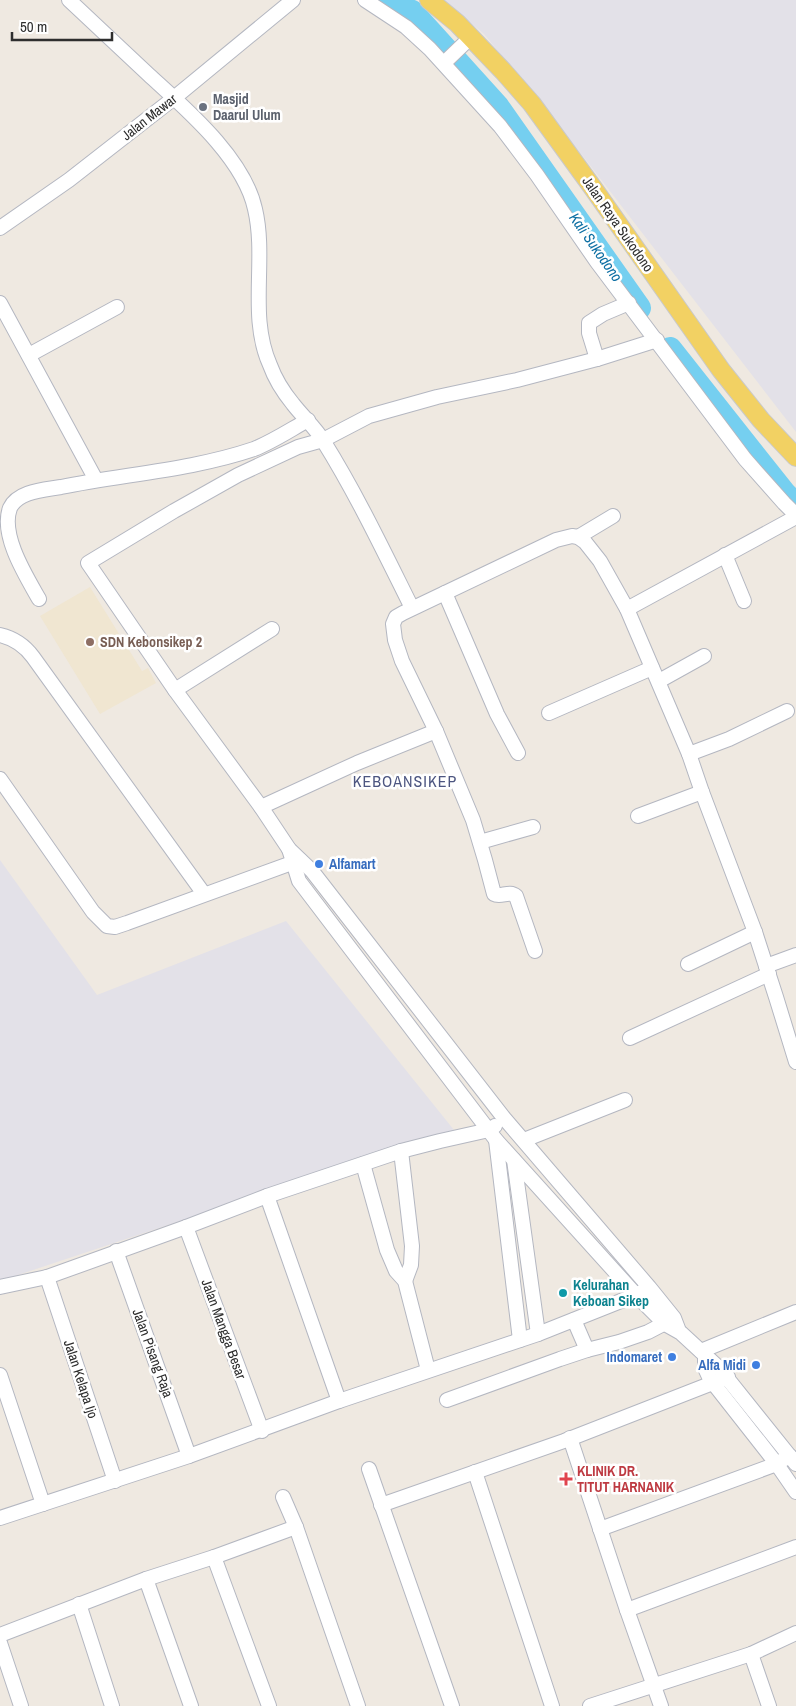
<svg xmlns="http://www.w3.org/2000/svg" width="796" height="1706" font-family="'Archivo Narrow',sans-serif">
	<rect width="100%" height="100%" fill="#efe9e1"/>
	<g fill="#e3e1e8">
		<polygon points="443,0 796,0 796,432 582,155 484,34"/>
		<polygon points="0,860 97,995 286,921 454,1130 0,1281"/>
	</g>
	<polygon fill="#f0e6d1" points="90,587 142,671 148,668 156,683 100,714 40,616"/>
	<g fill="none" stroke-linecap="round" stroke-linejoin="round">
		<g stroke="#75cff0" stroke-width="24">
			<polyline points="386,0 412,12 497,106 639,308"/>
			<polyline points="670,349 784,493 796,505"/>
		</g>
		<g stroke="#b4b7c1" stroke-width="16">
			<g id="minor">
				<path d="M 69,0 C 96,25 122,50 149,75 C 186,109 244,158 255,209 C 267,260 248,316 270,365 C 275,379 284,393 293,404 C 303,417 316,428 324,442 C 357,495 384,552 412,608"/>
				<polyline points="365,0 406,27 430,49 500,126 537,175 597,262 745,459 784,503 796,515"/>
				<polyline points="444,63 471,37"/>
				<polyline points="0,228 69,180 174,98 293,0"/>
				<polyline points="0,303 96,480"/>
				<polyline points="657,340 597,359 517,380 437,397 369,416 323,440 298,447 238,475 174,511 88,563 175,690 261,807 289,849 312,871 504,1118 649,1287 674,1318 679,1331"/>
				<polyline points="29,355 117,307"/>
				<polyline points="597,359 589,333 589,323 603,314 629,303"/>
				<polyline points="578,537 613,516"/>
				<polyline points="725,555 744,601"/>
				<polyline points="445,593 497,714 518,753"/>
				<path d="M 39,599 C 26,576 0,535 10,508 C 18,491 44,490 61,487 C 125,474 192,470 254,449 C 272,442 290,430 308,420"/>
				<polyline points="627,609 796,517"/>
				<path d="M 0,635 C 13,638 25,646 33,657 L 204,894"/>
				<polyline points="659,681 704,656"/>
				<polyline points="175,690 272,629"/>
				<polyline points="549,713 652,668"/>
				<polyline points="689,754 729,739 787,711"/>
				<polyline points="0,779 93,912 107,926 115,927 127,923 300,860"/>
				<polyline points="261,807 357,763 436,731"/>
				<polyline points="638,816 702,792"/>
				<polyline points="480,842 533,827"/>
				<polyline points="289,849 299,881 496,1140 636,1295 665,1324 681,1333 719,1368 796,1464"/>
				<path d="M 535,951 L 516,896 C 509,890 501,898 494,894 L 485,860 L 473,820 L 436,731 L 402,661 L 395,640 L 393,624 L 396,617 L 403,613 L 556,540 L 572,536 L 578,537 L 585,542 L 600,561 L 627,609 L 689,754 L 702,792 L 755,932 L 776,997 L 796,1062"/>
				<polyline points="688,964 755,932"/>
				<polyline points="766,966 796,955"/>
				<polyline points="630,1038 769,974"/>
				<polyline points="496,1140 520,1340"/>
				<polyline points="524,1140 625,1100"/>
				<polyline points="401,1151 412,1246 411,1265 405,1281"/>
				<polyline points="514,1160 538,1334"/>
				<polyline points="363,1164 387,1250 396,1271 405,1281 428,1370"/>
				<polyline points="267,1196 339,1401"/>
				<polyline points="186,1227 262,1431"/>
				<polyline points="116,1251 189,1456"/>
				<polyline points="47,1277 115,1481"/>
				<polyline points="0,1287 47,1277 186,1227 267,1196 401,1151 440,1141 489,1130 495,1126"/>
				<polyline points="574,1320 587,1350"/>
				<polyline points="701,1351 796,1312"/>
				<polyline points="705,1356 705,1368 710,1379 776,1463 796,1492"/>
				<polyline points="0,1375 43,1504"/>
				<polyline points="447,1400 560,1359 587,1350 619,1342 648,1332 671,1320"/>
				<polyline points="570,1438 627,1610 661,1706"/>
				<polyline points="369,1469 452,1706"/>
				<polyline points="475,1472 552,1706"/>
				<polyline points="283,1497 296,1527 358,1706"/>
				<polyline points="381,1505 564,1441 728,1377"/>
				<polyline points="0,1518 189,1456 339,1401 538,1334 636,1295 643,1291"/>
				<polyline points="600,1529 774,1465 790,1456"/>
				<polyline points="214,1557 269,1706"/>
				<polyline points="146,1579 191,1706"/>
				<polyline points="79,1604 112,1706"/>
				<polyline points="627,1610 796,1547"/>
				<polyline points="0,1635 146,1579 214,1557 296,1527"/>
				<polyline points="0,1643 21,1706"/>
				<polyline points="751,1654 769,1706"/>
				<polyline points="590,1706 751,1654 796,1633"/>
			</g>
		</g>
		<g stroke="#c9c9c9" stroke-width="20">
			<polyline id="major" points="429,0 457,23 503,71 532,104 593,188 721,370 761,420 796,457"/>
		</g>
		<use href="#minor" stroke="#fff" stroke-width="14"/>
		<use href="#major" stroke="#f2d163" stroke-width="18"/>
	</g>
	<circle fill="#6b7280" stroke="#fff" stroke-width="2" cx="203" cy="107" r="5"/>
	<circle fill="#8d6e63" stroke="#fff" stroke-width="2" cx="90" cy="642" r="5"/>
	<g fill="#3f7fe0" stroke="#fff" stroke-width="2">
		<circle cx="319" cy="864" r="5"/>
		<circle cx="672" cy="1357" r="5"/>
		<circle cx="756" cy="1365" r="5"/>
	</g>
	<circle fill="#0f9aa8" stroke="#fff" stroke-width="2" cx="563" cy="1293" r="5"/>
	<path fill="#e0444e" stroke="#fff" stroke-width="2" d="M563.5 1471.5h5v5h5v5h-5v5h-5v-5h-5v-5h5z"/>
	<g text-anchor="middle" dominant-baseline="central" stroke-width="5" stroke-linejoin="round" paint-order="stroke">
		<g font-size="14" font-weight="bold" fill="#5b616d" stroke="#fff" text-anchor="start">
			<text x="213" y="99">Masjid<tspan x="213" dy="16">Daarul Ulum</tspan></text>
		</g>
		<g font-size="14" fill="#2e2e2e" stroke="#fff">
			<text transform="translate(149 117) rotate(-38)">Jalan Mawar</text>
			<text transform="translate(618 224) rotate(55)">Jalan Raya Sukodono</text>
			<text transform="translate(224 1329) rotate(70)">Jalan Mangga Besar</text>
			<text transform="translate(153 1353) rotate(70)">Jalan Pisang Raja</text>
			<text transform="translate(81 1379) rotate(72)">Jalan Kelapa Ijo</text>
		</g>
		<g font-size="14" font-weight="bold" fill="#785e54" stroke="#fff" text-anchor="start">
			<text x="100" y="642">SDN Kebonsikep 2</text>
		</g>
		<g font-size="14" font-weight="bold" fill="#366cbe" stroke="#fff" text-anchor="end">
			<text x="329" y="864" text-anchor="start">Alfamart</text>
			<text x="662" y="1357">Indomaret</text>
			<text x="746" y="1365">Alfa Midi</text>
		</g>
		<g font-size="14" font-weight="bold" fill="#0d838f" stroke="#fff" text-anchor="start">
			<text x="573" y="1285">Kelurahan<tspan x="573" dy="16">Keboan Sikep</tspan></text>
		</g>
		<g font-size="14" font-weight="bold" fill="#be3a42" stroke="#fff" text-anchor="start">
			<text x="577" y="1471">KLINIK DR.<tspan x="577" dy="16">TITUT HARNANIK</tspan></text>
		</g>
		<g font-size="15" font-style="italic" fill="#0d6fa3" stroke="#fff">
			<text transform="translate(596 247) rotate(55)">Kali Sukodono</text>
		</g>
		<g font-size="16" letter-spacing="1" fill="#4d5680" stroke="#fff">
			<text x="405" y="781">KEBOANSIKEP</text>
		</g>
	</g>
	<path d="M12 32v8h100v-8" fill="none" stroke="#2e2e2e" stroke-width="2.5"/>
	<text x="20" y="32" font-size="15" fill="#2e2e2e" stroke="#ffffff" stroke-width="4" paint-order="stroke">50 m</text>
</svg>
